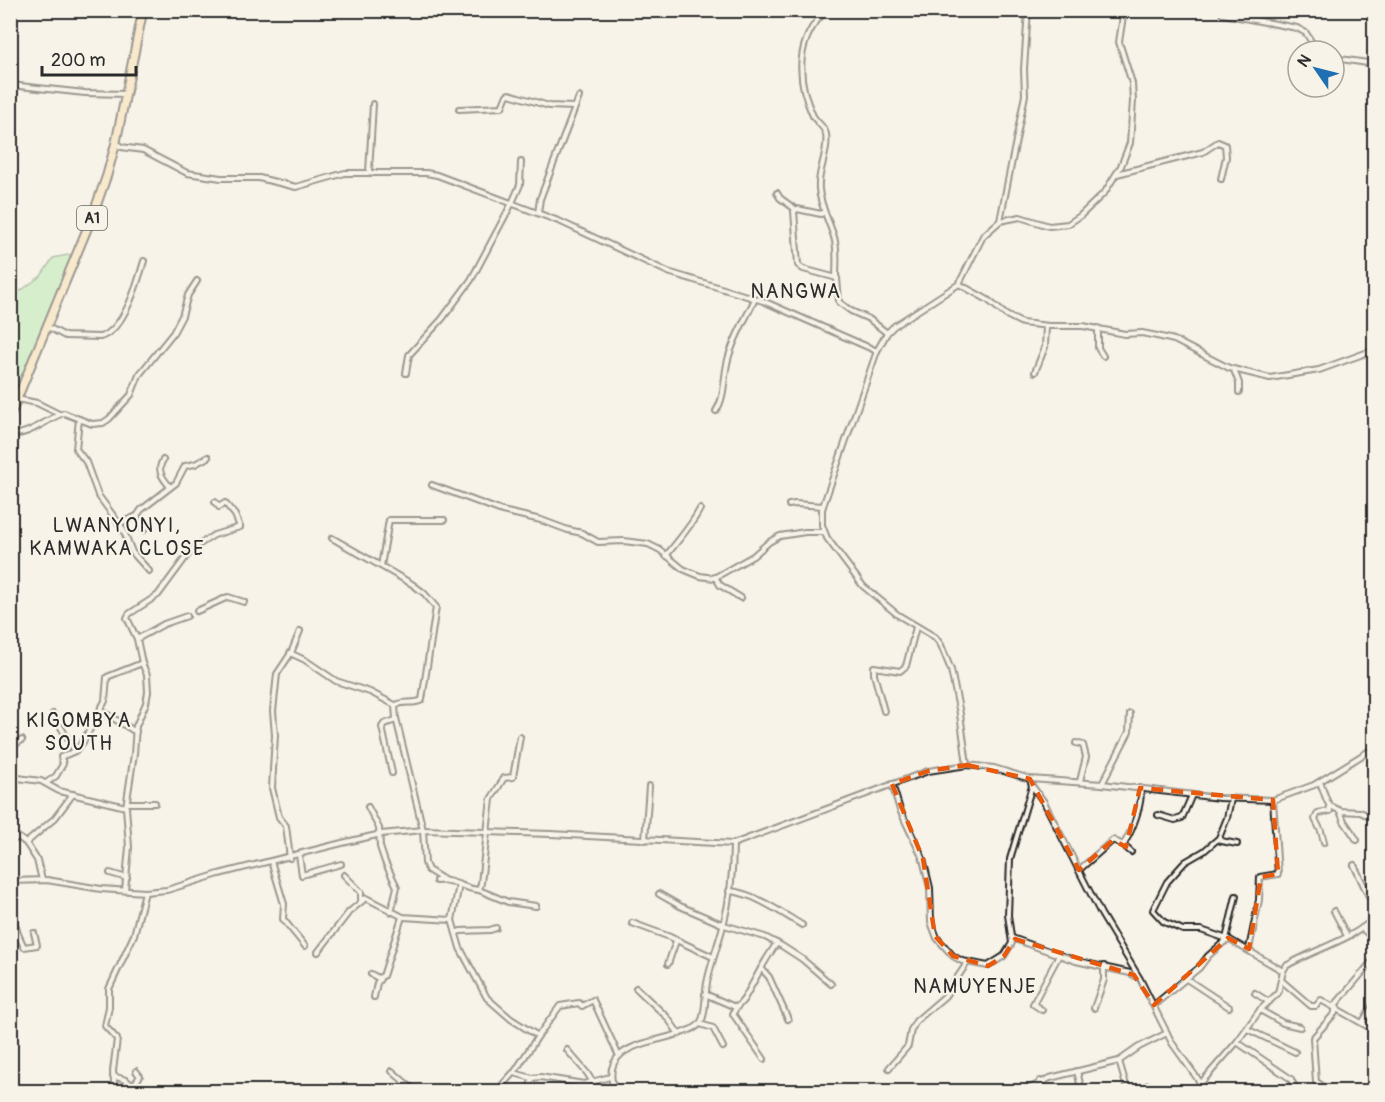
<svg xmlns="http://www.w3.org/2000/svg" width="1385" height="1102" font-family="Pangolin,sans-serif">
	<rect width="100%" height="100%" fill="#f7f3e8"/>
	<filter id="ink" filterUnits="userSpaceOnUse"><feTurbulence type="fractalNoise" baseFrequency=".0167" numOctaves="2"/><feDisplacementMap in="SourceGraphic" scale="12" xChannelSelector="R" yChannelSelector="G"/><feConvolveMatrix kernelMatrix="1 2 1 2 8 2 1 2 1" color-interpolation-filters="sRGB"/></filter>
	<g filter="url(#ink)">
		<polygon fill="#b0e9ac" stroke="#6e8a6c" stroke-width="1.5" points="73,254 11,408 11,309 19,292 41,276 53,258"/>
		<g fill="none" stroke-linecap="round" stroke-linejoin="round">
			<g stroke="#2b2b2b" stroke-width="8">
				<g id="minor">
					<path d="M 827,10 C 795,39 796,79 813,116 C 817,123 824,126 826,134 C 829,154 817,171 819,189 C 820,205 829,221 834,237 C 838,250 836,264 836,278"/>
					<polyline points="1220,10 1223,14 1297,28 1306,33 1317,51"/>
					<polyline points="1334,58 1374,64"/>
					<polyline points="10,85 85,93 126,94"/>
					<polyline points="459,109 502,107 507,95 509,94 549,106 574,107"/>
					<polyline points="117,143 121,147 143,150 187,173 221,178 259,178 296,187 345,173 426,173 437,175 561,222 668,272 763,301 877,351"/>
					<polyline points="369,172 373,104"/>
					<polyline points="1117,174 1203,152 1218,142 1225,145 1226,157 1221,179"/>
					<polyline points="777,193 780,198 795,209"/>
					<polyline points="824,212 821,214 797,209 794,211 798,265 803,269 837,278 839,302 851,311 869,319 887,333"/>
					<polyline points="538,213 540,199 579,97"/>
					<polyline points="1000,221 1025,95 1024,69 1028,10"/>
					<polyline points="959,284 988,300 1006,315 1022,323 1049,326 1083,326 1125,334 1142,333 1157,336 1174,340 1229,368 1270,378 1319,370 1374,350"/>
					<path d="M 48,327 L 65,336 L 100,337 C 124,331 138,282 144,261"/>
					<polyline points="1098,328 1098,348 1103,356"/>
					<polyline points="1234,370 1239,383 1239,392"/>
					<polyline points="1035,372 1045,347 1046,326"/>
					<polyline points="406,373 409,355 442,319 471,280 512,203 520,185 521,162"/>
					<polyline points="17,399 37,403 59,414"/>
					<path d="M 716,411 C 726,396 723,374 729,356 C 735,336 746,318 755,299"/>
					<polyline points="79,419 76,449 86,462 98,495 123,529 132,552 149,571"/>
					<path d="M 10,433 C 25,439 49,417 64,413 L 92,424 L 103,423 L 109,419 L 131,395 L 139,375 L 173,333 L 182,316 L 188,295 L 197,281"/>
					<path d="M 163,460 C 156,471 163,478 170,487"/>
					<polyline points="432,485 502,511 541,520 568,530 582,533 598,542 624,541 648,544 660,550 683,569 700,576 714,578 753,556 769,542 780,536 805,532 824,532"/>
					<polyline points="789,505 795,504 823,506"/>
					<polyline points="137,516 141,510 176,483 185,466 195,464 208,457"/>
					<polyline points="120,523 137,516 144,530"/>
					<path d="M 332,538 L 412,584 L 424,593 L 436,607 L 422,700 C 414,705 402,700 395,706 L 396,718 L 423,830 L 425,863 L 428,870 L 444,880"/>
					<path d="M 666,556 C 678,540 691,527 700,509"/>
					<polyline points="381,566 389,520 444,520"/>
					<polyline points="715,577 720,585 741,598"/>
					<polyline points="197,611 228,597 244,602"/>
					<polyline points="137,639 127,618 129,614 158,595 192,549 214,535 240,527 235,515 225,503 219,507 215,502"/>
					<polyline points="290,653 305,660 336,681 370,692 395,705"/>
					<polyline points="100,710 136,732"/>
					<polyline points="884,711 874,674 874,667 900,671 906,666 916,627"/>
					<polyline points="53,714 75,751"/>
					<polyline points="520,737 513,777 504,778 491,799 481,883 479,890 508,902 536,906"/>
					<polyline points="1076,743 1083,745 1086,757 1080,781"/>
					<polyline points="10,748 22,740"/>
					<polyline points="967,765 960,714 951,670 941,645 935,637 898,615 863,586 827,538 822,525 822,509 877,351 887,333 894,326 959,284 983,236 1000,221 1020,217 1049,226 1068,224 1080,216 1105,192 1121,166 1130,143 1133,101 1132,83 1119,42 1124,10"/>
					<polyline points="392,773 382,727 384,724 396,720"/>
					<polyline points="10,777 41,781 59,791 126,807"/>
					<polyline points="1030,779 1032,786 1044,802 1101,914 1140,979 1172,1043 1207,1092"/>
					<polyline points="1320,782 1327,801 1330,806 1341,811 1360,812 1374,818"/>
					<polyline points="46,783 56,776 63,764 61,757 75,751 83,742 105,701 107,677 142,663"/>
					<polyline points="892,784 900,810 923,859 930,888 931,922 937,938 953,956 962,961 988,966 1004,956 1012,943 1008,915 1010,859 1032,786"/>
					<polyline points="1102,784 1129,732 1130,714"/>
					<polyline points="127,803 155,803"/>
					<polyline points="368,807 379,828 380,847 385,862 397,887 391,912"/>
					<polyline points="1340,811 1344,821 1357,840"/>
					<polyline points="1158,815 1175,820 1182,818 1192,795"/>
					<polyline points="1219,838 1221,841 1237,844"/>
					<polyline points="645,840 649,786"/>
					<polyline points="10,842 18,837 26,843"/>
					<polyline points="1324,842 1321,831 1315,819 1318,813 1330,811 1329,805"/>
					<path d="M 1123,845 C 1131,834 1144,801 1140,788"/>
					<polyline points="299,855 302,875 341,864"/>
					<polyline points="290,858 286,826 279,817 272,788 275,735 273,711 277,674 291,653 300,631"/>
					<polyline points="271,861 284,904 283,919 305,946"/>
					<polyline points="1354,865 1374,907"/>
					<polyline points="1079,870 1113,840 1123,845 1131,852"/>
					<polyline points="110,873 127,878"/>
					<polyline points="344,875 361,892 361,900"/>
					<polyline points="42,880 37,860 26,843 55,818 73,794"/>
					<polyline points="10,881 47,880 101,889 145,892 167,890 219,874 342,843 381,834 423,830 551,834 733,844 928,771 967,765 994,768 1030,779 1102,784 1219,798 1273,800 1314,785 1374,748"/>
					<path d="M 436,881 C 452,878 463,889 479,890"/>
					<polyline points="125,890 129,847 126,807 134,754 136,726 146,703 148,692 147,675 142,663 137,639 164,624 187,616"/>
					<path d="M 729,891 C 752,892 782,913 802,925"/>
					<polyline points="659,894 680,906 724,925 765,937 782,946 802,959 831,984"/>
					<polyline points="10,905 18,934 24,947 37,945 34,933"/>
					<polyline points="1334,911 1347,936"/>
					<polyline points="452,920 459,885"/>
					<polyline points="632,923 670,937 713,957"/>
					<polyline points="1362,928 1374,940"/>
					<polyline points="456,933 460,931 490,930 496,928"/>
					<polyline points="1012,938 1076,961 1130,973 1139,978"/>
					<polyline points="1226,939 1236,896"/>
					<polyline points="1230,940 1283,971"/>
					<polyline points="1249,949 1259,900 1260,877 1278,874 1273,800"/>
					<polyline points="318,952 349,912 366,898 403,917 452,920 460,948 487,998 511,1019 538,1036 514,1073 532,1078 540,1077 584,1084 610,1077"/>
					<polyline points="668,964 676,941"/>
					<polyline points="761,968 769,977 788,1019"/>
					<polyline points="371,974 378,978 383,976 402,917"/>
					<polyline points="1185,978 1229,1007"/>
					<polyline points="1282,981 1311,1006 1316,1006 1321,1000 1374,1030"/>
					<polyline points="636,988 667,1017 679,1034"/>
					<polyline points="1255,993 1269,1002"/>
					<polyline points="705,994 735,1007"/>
					<polyline points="374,997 377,983 380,979"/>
					<polyline points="1154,1005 1199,968 1208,956 1224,942 1230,940 1201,930 1183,930 1164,922 1153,910 1167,882 1185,862 1204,851 1219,838 1227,818 1231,799"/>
					<polyline points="1094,1008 1104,980 1104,966"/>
					<polyline points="1337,1008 1336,1004 1374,959"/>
					<polyline points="1042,1010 1033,1004 1059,955"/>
					<polyline points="1260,1010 1283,1023 1300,1027"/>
					<polyline points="1362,1023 1374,1004"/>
					<polyline points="700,1024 713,1028 723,1047"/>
					<polyline points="1247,1029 1295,1052"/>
					<polyline points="538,1036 560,1006 579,1003 582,1006 593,1000 618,1054"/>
					<polyline points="1237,1042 1291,1079 1297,1092"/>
					<polyline points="567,1050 587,1073 592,1081"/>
					<path d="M 764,1059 L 733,1014 C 735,1007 740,1005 744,999 C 755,980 764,961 777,943"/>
					<polyline points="1119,1061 1128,1092"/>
					<polyline points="889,1068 908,1046 911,1030 916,1021 945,996 967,963"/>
					<polyline points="392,1071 416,1092"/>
					<polyline points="1077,1071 1082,1092"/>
					<polyline points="113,1076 126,1080 133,1086 140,1076 136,1071"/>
					<polyline points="1040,1081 1043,1092"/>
					<polyline points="115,1092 113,1071 117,1039 105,1026 109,1007 109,989 134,935 145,892"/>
					<polyline points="500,1092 503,1084 513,1073"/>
					<polyline points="529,1092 532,1078"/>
					<path d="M 615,1092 C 596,1043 654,1044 684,1032 C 690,1030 697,1028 700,1023 C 706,1017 705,992 707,983 C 711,963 718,945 723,926 C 730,900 733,871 733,844"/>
					<polyline points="1022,1092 1050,1078 1119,1061 1139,1047 1167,1033"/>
					<polyline points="1140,1092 1148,1085"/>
					<path d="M 1193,1092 L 1237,1042 L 1260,1010 L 1278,993 L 1283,971 L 1286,966 C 1312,950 1353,940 1374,918"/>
					<polyline points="1321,1092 1320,1084 1316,1082 1313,1038 1335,1013 1335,1008"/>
				</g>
			</g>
			<g stroke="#2b2b2b" stroke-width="11">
				<polyline id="highway" points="10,416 94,212 107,175 116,142 143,10"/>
			</g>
			<use href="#minor" stroke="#f7f3e8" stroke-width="4"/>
			<use href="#highway" stroke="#f8deab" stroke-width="7"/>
		</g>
	</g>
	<path d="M0 0H1385V1102H0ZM 967,765 L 1030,779 L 1079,870 L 1113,840 L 1126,847 L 1140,788 L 1273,800 L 1278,874 L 1261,877 L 1249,949 L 1228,938 L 1154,1005 L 1134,975 L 1015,939 L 1004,956 L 988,966 L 953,956 L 935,936 L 923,859 L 892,784 L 928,771 Z" fill="#f7f3e8" fill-opacity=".55" fill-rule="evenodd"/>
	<path fill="none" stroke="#e8590c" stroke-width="4.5" stroke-dasharray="12 8" stroke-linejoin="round" d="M 967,765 L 1030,779 L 1079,870 L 1113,840 L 1126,847 L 1140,788 L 1273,800 L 1278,874 L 1261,877 L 1249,949 L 1228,938 L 1154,1005 L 1134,975 L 1015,939 L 1004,956 L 988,966 L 953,956 L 935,936 L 923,859 L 892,784 L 928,771 Z"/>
	<g text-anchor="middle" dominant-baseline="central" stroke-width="4.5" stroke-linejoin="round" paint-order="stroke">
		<rect fill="#f7f3e8" stroke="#686764" stroke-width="1.5" x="77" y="206" width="30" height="24" rx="4.5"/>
		<g font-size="15" font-weight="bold" fill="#2b2b2b">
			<text x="92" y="218">A1</text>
		</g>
		<g font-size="20" letter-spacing="1.5" fill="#2b2b2b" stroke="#f7f3e8">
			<text x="796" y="291">NANGWA</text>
			<text x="117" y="525">LWANYONYI,<tspan x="117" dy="23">KAMWAKA CLOSE</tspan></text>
			<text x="79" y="720">KIGOMBYA<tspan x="79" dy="23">SOUTH</tspan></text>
			<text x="975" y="986">NAMUYENJE</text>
		</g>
	</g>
	<rect width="1385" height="1102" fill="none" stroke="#f7f3e8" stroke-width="36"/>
	<rect x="18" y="18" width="1349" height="1066" fill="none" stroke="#2b2b2b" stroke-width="2" filter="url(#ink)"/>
	<g transform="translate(1316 69) rotate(305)"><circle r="28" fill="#f7f3e8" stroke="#a5a39c" stroke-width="1.5"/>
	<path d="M0-4.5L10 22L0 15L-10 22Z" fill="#1f6fb2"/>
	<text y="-9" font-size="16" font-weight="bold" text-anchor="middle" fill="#2b2b2b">N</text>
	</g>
	<path d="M42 66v9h94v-9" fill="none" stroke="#2b2b2b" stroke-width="3"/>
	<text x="51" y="66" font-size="18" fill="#2b2b2b" stroke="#f7f3e8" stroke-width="4.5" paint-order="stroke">200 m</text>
</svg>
